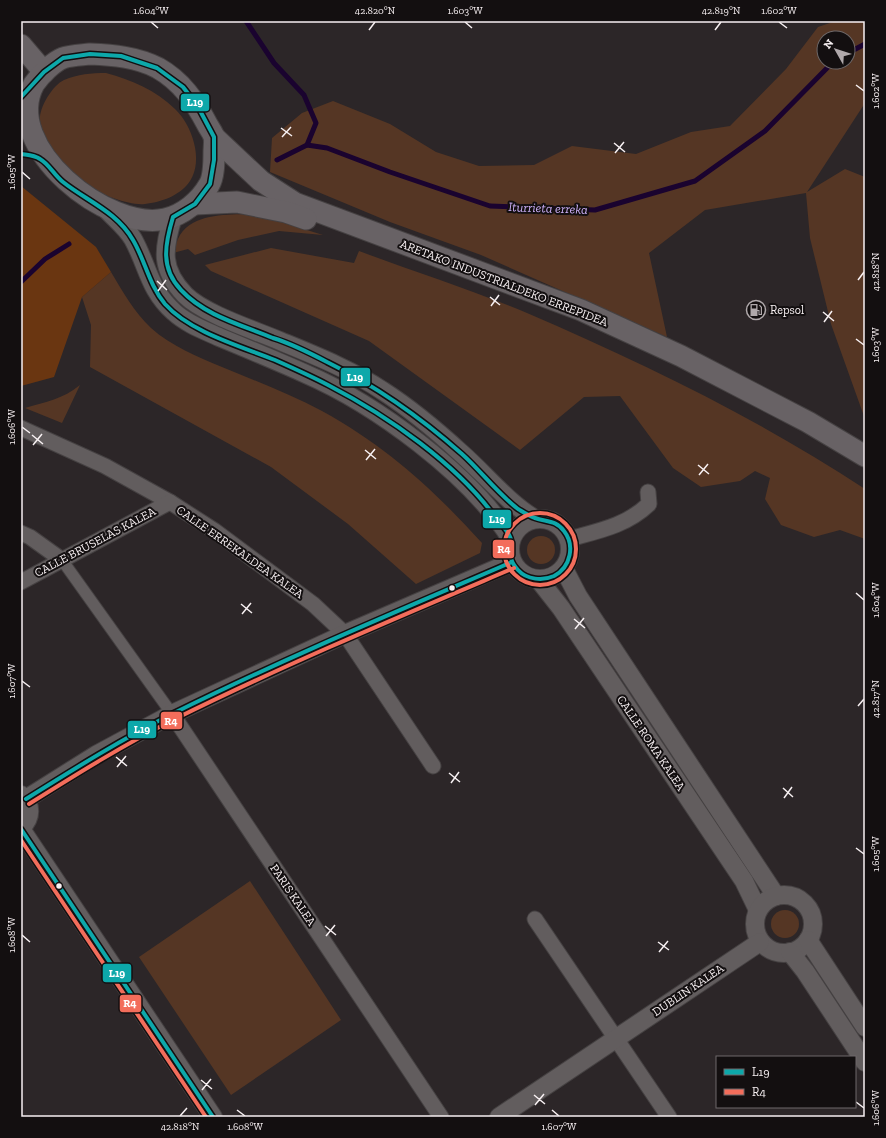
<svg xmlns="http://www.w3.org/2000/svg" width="886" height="1138" font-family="'Zilla Slab',serif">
	<rect width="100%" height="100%" fill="#2c2628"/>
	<g fill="#553624" fill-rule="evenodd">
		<path d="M 836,21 L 865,21 L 865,103 L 807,192 L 845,169 L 865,177 L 863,219 L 865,271 L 865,419 L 831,324 L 810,238 L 806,193 L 705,210 L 649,253 L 667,337 L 481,255 L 390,222 L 270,172 L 272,138 L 302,113 L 333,101 L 390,124 L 436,152 L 479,166 L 534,165 L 572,146 L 636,154 L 691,132 L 730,126 L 786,69 L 818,27 ZM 824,38 L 848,38 L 848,62 L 824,62 Z"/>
		<path d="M 106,73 C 132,80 155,90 175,109 C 192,125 204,160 190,181 C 180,196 161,202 145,204 C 136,205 125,202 116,199 C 99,193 80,185 68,173 C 59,163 40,133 40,120 C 39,107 53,85 64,80 C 78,74 91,73 106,73 Z"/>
		<path d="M 245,214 L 278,221 L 323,235 L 279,231 L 238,240 L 195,255 L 188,249 L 173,253 C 175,247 177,240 180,235 C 194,214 223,215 245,214 Z"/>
		<path d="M 271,248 L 354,263 L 359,251 C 415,272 472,290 527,313 C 643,363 759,419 865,489 L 865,539 L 840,530 L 814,537 L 781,525 L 765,499 L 770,478 L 755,471 L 740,481 L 701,487 L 673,468 L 620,396 L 584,397 L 520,450 L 369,341 L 211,271 L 205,265 Z"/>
		<path d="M 111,272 C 123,292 134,312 151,328 C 171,346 198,357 222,367 C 256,381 290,394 322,411 C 387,447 432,488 482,543 L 480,553 L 416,584 L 348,524 L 271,467 L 90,367 L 91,325 L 82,297 Z"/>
		<path d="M 80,385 L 62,423 L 25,408 C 46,402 63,399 80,385 Z"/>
		<circle cx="541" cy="550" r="14"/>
		<polygon points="250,881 341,1020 231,1095 139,957"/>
		<circle cx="785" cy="924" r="14"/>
	</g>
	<polygon fill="#6a3611" points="21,186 96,247 111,272 82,297 54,377 21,386"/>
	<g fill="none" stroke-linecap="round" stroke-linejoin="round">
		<g stroke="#1a032f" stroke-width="5">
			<polyline points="246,21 274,63 304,95 316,123 307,145"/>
			<polyline points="848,53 865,44"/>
			<polyline points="277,160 307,145 327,148 390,172 490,206 595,210 695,181 765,131 833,62"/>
			<polyline points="21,282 45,259 69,244"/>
		</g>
		<g stroke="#454142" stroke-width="13">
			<polyline id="pedestrian" points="62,560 172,714"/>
		</g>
		<g stroke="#454142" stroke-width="17">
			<g id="minor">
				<polyline points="21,428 105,466 170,502 215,531 313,604 345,634 433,766"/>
				<polyline points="21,533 30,537 62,560"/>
				<path d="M 569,539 C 598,531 626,526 649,504 L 648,492"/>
				<polyline points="21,582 170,502"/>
				<polyline points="172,714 441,1117"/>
				<polyline points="535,919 669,1117"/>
			</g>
		</g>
		<g stroke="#454142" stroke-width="20">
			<g id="tertiary">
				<path d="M 105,208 C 114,218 126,227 133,239 C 148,266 149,290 174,312 C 187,324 204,330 219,337 C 248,349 277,361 306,374 C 375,404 471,474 511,539"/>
				<path d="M 173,217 C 163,249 160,269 185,295 C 204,314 254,330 280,341 C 314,355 352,370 383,391 C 411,409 437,431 461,453 C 486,475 507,502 535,519"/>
				<circle cx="540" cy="549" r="30"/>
				<polyline points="564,569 578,596 776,896"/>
				<polyline points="539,580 561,608 744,881 758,910"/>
				<path d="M 21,795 C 32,805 32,817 21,828"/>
				<polyline points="26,799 96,755 172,714 345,634 512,562"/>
				<polyline points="21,829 213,1117"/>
				<circle cx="784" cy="924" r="29"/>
				<polyline points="808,940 865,1027"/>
				<polyline points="790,952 805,971 865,1062"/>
				<polyline points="499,1117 760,942"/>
			</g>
		</g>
		<g stroke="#454142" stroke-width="23">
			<g id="secondary">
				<polyline points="21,45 44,72"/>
				<path d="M 90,54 C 113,55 137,57 158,68 C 181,81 195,101 207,124 C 209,128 213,133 214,137 C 215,142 214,148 214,152 C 214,162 214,177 209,185 C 200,201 183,215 165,219 C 109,232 0,147 34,84 C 41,74 53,62 63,58 C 71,55 82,55 90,54 Z"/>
				<polyline points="214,137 261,181 295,203 581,310 681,356 808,422 865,456"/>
				<polyline points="195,204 237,202 286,212 306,219"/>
			</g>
		</g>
		<use href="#pedestrian" stroke="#625d5e" stroke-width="11"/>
		<use href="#minor" stroke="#625d5e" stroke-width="15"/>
		<use href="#tertiary" stroke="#625d5e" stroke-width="18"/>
		<use href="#secondary" stroke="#686265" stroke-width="21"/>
		<g stroke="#130f10" stroke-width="7">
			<g id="bus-1">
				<path d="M 21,97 L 44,72 L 63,58 L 90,54 L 121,56 L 157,68 L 183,87 L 197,105 L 214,137 L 214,160 L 210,184 L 195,204 L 173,217 C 165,244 160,268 181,290 C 205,316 242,325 273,338 C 292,344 310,353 327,362 C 378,387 419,416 462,454 C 481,471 497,493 518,509 C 523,512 529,516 535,518 C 546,522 556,520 564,531 C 575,545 571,567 554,576 C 543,581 527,580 518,570 C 506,557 513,553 511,540 C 510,533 501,524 496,518 C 457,464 388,416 328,385 C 311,376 293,368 275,360 C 240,346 190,332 165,304 C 149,285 145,260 133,240 C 117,212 87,201 63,182 C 54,175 49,164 40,159 C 34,155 27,155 21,154"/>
				<path d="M 26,799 C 74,769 122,739 172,714 C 283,659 398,611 512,562"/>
				<polyline points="21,829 213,1117"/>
			</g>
		</g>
		<g stroke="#130f10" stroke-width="7">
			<g id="bus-2">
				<circle cx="540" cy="549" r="36"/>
				<path d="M 29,804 C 77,774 125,744 175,719 C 286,664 401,616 514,568"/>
				<polyline points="21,840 206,1117"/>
			</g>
		</g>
		<use href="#bus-1" stroke="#0da8aa" stroke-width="4"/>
		<use href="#bus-2" stroke="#f36d5b" stroke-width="4"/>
	</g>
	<path fill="none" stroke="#f7f0f2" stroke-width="1.5" d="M 151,22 L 158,28M 465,22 L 472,28M 779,22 L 787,28M 369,30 L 375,22M 715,30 L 721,22M 856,85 L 864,91M 281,128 L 292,136M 282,137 L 291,127M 614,143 L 625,152M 615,153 L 624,142M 22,172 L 30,179M 858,280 L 864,272M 157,281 L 167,290M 158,291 L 166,280M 490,297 L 500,305M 491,306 L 499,295M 823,312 L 834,321M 824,322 L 832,311M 856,339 L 864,345M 22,427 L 30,433M 32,435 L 43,444M 33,445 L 42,434M 365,450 L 376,459M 366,460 L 375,449M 698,465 L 709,474M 699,475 L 708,464M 856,593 L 864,600M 241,604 L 252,613M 242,614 L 251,603M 574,619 L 585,628M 575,629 L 584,618M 22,681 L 30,687M 858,706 L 864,699M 116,757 L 127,766M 117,767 L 126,756M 449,773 L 460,782M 451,783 L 459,772M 783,788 L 793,797M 784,798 L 792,787M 856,848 L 864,854M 325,926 L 336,935M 22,935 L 30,942M 326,936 L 335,925M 658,942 L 669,950M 659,952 L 668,941M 201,1080 L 212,1089M 202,1090 L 211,1079M 534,1095 L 545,1104M 856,1102 L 864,1108M 535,1105 L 544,1094M 237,1110 L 245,1116M 552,1110 L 559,1116M 180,1116 L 187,1108"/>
	<defs>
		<g id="fuel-ring" transform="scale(1)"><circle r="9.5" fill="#130f10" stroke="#b0a9ab" stroke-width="1.5"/><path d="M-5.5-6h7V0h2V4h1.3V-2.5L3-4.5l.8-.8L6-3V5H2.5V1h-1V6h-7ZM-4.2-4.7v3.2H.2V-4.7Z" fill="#b0a9ab"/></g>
	</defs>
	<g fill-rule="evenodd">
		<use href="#fuel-ring" x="756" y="310"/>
	</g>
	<g fill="#f7f0f2" stroke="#130f10" stroke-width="1.5">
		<circle cx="452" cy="588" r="3.5"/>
		<circle cx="59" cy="886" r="3.5"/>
	</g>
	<g text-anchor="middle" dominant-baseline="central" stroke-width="4" stroke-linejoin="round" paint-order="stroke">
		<g font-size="12" fill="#f7f0f2" stroke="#130f10">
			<text transform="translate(504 283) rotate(21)">ARETAKO INDUSTRIALDEKO ERREPIDEA</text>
			<text transform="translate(95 542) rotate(-28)">CALLE BRUSELAS KALEA</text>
			<text transform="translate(240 552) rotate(35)">CALLE ERREKALDEA KALEA</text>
			<text transform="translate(651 743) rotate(56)">CALLE ROMA KALEA</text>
			<text transform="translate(293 895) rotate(56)">PARIS KALEA</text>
			<text transform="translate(688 990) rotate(-34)">DUBLIN KALEA</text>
		</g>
		<g font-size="12" fill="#f7f0f2" stroke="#130f10" text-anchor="start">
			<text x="770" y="310">Repsol</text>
		</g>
		<g font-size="13" font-style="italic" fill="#ceb1f9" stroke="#130f10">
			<text transform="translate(548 208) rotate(2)">Iturrieta erreka</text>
		</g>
	</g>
	<g stroke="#130f10" stroke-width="1.5">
		<rect x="180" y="93" width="30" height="19" rx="4" fill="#0da8aa"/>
		<rect x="340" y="367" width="31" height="20" rx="4" fill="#0da8aa"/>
		<rect x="482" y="509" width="30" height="20" rx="4" fill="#0da8aa"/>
		<rect x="492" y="539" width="23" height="20" rx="4" fill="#f36d5b"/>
		<rect x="160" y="711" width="23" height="19" rx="4" fill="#f36d5b"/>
		<rect x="127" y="720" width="30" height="19" rx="4" fill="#0da8aa"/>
		<rect x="102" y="963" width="30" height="20" rx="4" fill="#0da8aa"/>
		<rect x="119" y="994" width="23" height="19" rx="4" fill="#f36d5b"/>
	</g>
	<g font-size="11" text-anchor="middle" font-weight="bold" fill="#fff">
		<text x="195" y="106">L19</text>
		<text x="355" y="381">L19</text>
		<text x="497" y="523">L19</text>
		<text x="504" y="553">R4</text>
		<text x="171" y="725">R4</text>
		<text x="142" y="733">L19</text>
		<text x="117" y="977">L19</text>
		<text x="130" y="1007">R4</text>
	</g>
	<rect width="886" height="1138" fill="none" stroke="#130f10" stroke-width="44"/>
	<rect x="716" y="1056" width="140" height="52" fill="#130f10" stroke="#6e696a"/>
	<rect x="724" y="1069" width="20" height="6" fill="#0da8aa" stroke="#6e696a"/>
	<text x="752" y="1076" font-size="12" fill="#f7f0f2">L19</text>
	<rect x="724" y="1089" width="20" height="6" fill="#f36d5b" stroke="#6e696a"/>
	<text x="752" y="1096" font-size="12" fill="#f7f0f2">R4</text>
	<g transform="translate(836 50) rotate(309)"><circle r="19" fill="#130f10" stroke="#6e696a"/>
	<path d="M0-3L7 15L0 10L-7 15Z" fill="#b0a9ab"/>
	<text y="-6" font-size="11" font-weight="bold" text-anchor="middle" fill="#f7f0f2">N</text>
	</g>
	<rect x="22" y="22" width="842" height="1094" fill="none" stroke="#f7f0f2" stroke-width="1.5"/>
	<g font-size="10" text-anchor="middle" fill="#f7f0f2">
		<text x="151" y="14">1.604°W</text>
		<text x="375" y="14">42.820°N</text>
		<text x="465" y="14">1.603°W</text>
		<text x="721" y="14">42.819°N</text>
		<text x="779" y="14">1.602°W</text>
		<text transform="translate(875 91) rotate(-90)" y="4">1.602°W</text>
		<text transform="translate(11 172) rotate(-90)" y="4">1.605°W</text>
		<text transform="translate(875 272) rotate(-90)" y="4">42.818°N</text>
		<text transform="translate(875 345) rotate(-90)" y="4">1.603°W</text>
		<text transform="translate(11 427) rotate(-90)" y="4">1.606°W</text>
		<text transform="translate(875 600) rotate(-90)" y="4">1.604°W</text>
		<text transform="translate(11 681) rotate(-90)" y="4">1.607°W</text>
		<text transform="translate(875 699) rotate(-90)" y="4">42.817°N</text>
		<text transform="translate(875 854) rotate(-90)" y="4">1.605°W</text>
		<text transform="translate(11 935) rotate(-90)" y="4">1.608°W</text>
		<text transform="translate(875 1108) rotate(-90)" y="4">1.606°W</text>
		<text x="180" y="1130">42.818°N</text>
		<text x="245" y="1130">1.608°W</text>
		<text x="559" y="1130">1.607°W</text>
	</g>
</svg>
